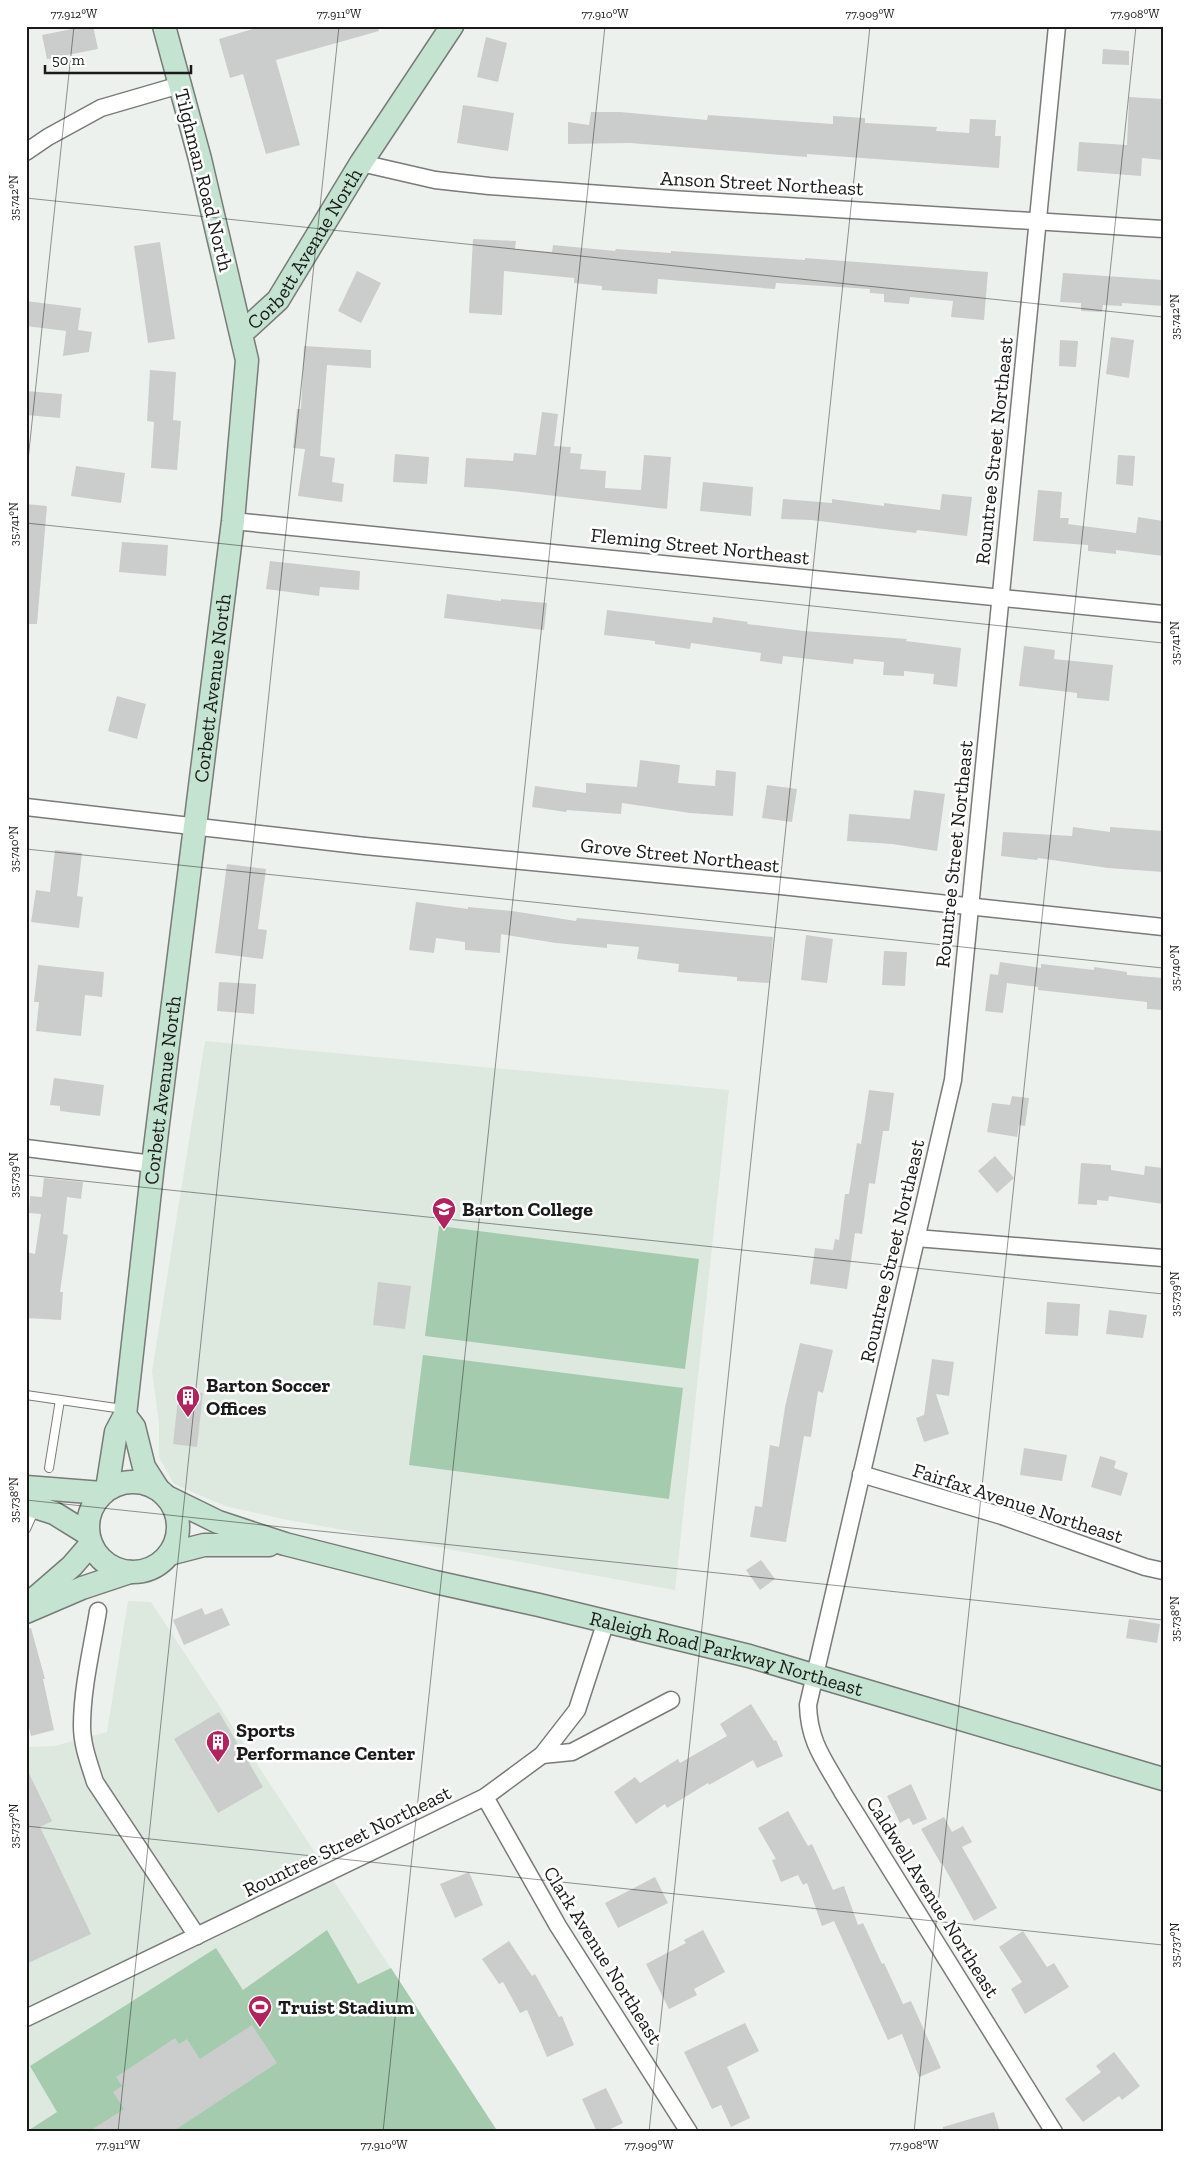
<svg xmlns="http://www.w3.org/2000/svg" width="1189" height="2158" font-family="'Zilla Slab',serif">
	<rect width="100%" height="100%" fill="#edf1ee"/>
	<g fill="#dde8df">
		<polygon points="205,1041 729,1090 675,1590 288,1520 225,1506 174,1484 159,1457 159,1423 152,1371"/>
		<polygon points="128,1601 151,1602 498,2132 26,2132 26,1747 54,1746 107,1732"/>
	</g>
	<g fill="#a5cbae">
		<polygon points="439,1226 699,1259 685,1369 425,1336"/>
		<polygon points="423,1355 683,1388 669,1499 409,1465"/>
		<polygon points="327,1930 358,1984 391,1968 498,2132 26,2132 57,2112 30,2066 216,1948 243,1990"/>
	</g>
	<g fill="#cacdcb">
		<polygon points="87,26 93,26 98,49 47,59 42,35"/>
		<polygon points="263,26 378,26 379,31 276,60 300,145 266,154 243,74 230,78 219,39"/>
		<polygon points="486,37 507,43 498,82 477,77"/>
		<polygon points="1103,49 1129,51 1129,65 1102,64"/>
		<polygon points="1129,97 1163,99 1163,160 1142,158 1141,176 1077,171 1079,142 1127,145"/>
		<polygon points="463,105 514,113 508,151 457,143"/>
		<polygon points="591,112 620,112 707,120 708,115 833,124 833,116 865,118 865,123 937,127 936,131 969,133 970,119 996,120 995,136 1001,136 999,168 807,154 807,157 630,143 568,144 568,122 589,125"/>
		<polygon points="473,239 516,241 515,249 552,252 553,245 615,251 616,249 671,253 671,251 805,260 805,258 988,272 984,320 951,317 953,301 910,297 909,304 884,302 884,294 870,293 870,289 776,283 775,289 658,279 657,294 602,290 602,286 574,283 574,278 504,271 502,315 469,313"/>
		<polygon points="160,242 175,339 148,343 134,246"/>
		<polygon points="357,271 381,283 361,323 338,311"/>
		<polygon points="1063,273 1163,280 1163,306 1122,303 1122,306 1103,305 1102,312 1081,311 1081,303 1060,302"/>
		<polygon points="26,301 81,308 78,330 92,332 89,352 63,356 66,331 26,326"/>
		<polygon points="1111,337 1134,340 1129,378 1106,374"/>
		<polygon points="1060,340 1078,341 1076,367 1059,366"/>
		<polygon points="304,346 371,350 371,368 327,365 320,456 335,458 332,482 344,484 342,502 298,496 305,449 293,448 297,409 301,409"/>
		<polygon points="150,370 176,372 173,420 181,421 177,470 151,468 154,422 147,421"/>
		<polygon points="26,391 62,394 60,418 26,415"/>
		<polygon points="542,412 558,414 554,446 571,447 570,453 582,454 580,469 606,471 605,488 641,490 644,455 671,457 667,509 494,489 464,487 466,458 513,461 514,453 536,455"/>
		<polygon points="395,454 429,457 427,484 393,482"/>
		<polygon points="1118,455 1135,456 1133,486 1116,484"/>
		<polygon points="76,466 125,473 121,503 71,496"/>
		<polygon points="703,482 753,487 751,516 700,511"/>
		<polygon points="1038,490 1062,492 1060,518 1069,518 1068,524 1136,533 1138,517 1163,521 1163,556 1116,550 1116,554 1088,551 1088,545 1033,541"/>
		<polygon points="942,494 972,497 967,536 917,530 916,533 811,520 781,519 783,499 832,503 832,499 884,506 884,503 940,510"/>
		<polygon points="26,504 47,506 37,624 26,624"/>
		<polygon points="122,542 168,545 166,576 119,572"/>
		<polygon points="270,561 360,571 359,590 320,587 319,596 266,589"/>
		<polygon points="447,594 501,601 501,599 547,603 544,630 444,618"/>
		<polygon points="607,610 712,623 713,617 748,622 747,624 804,631 907,639 906,641 961,648 957,687 933,684 934,674 904,671 904,676 883,675 884,662 854,659 853,664 783,656 782,664 760,661 761,653 691,643 690,649 655,644 655,641 604,635"/>
		<polygon points="1024,646 1055,650 1054,659 1113,665 1109,701 1077,698 1077,693 1019,686"/>
		<polygon points="117,696 146,704 137,739 108,731"/>
		<polygon points="640,760 680,765 678,783 715,786 716,770 736,772 733,816 690,813 622,803 621,814 567,810 566,812 532,807 535,786 586,793 586,783 637,787"/>
		<polygon points="767,785 797,789 792,822 762,818"/>
		<polygon points="914,790 945,794 937,851 892,844 847,841 849,814 910,819"/>
		<polygon points="1073,827 1110,832 1110,827 1163,831 1163,872 1108,868 1038,858 1037,860 1001,856 1003,832 1072,836"/>
		<polygon points="55,850 82,853 77,896 83,897 79,928 31,922 36,890 50,892"/>
		<polygon points="227,864 266,869 258,929 267,930 263,959 215,953"/>
		<polygon points="416,902 468,909 468,907 512,911 576,921 577,918 773,937 769,983 737,981 737,977 678,972 679,964 637,959 639,947 607,944 607,948 556,943 501,934 500,953 465,950 465,942 436,938 434,953 409,950"/>
		<polygon points="806,935 833,939 827,983 801,980"/>
		<polygon points="884,951 907,952 905,986 882,985"/>
		<polygon points="1000,962 1041,968 1041,964 1094,970 1094,967 1127,972 1127,975 1163,978 1163,1010 1147,1009 1147,1002 1038,990 1038,987 1007,983 1003,1013 985,1011 990,974 998,975"/>
		<polygon points="38,965 104,972 102,997 85,995 81,1036 36,1031 39,1002 34,1002"/>
		<polygon points="219,982 256,984 254,1014 217,1011"/>
		<polygon points="54,1078 104,1085 100,1116 60,1111 60,1106 50,1105"/>
		<polygon points="869,1090 894,1093 889,1131 883,1131 875,1184 869,1183 862,1234 855,1233 847,1289 810,1284 815,1248 833,1250 835,1239 839,1240 845,1194 849,1194 857,1143 861,1144"/>
		<polygon points="1012,1096 1029,1098 1025,1126 1019,1125 1017,1137 987,1132 992,1103 1010,1105"/>
		<polygon points="995,1156 1014,1178 997,1193 978,1171"/>
		<polygon points="1081,1163 1111,1165 1111,1170 1144,1175 1145,1166 1163,1168 1163,1204 1109,1196 1108,1201 1097,1200 1097,1205 1078,1204"/>
		<polygon points="44,1178 83,1182 81,1199 67,1197 63,1234 68,1235 60,1292 63,1292 61,1320 26,1318 26,1252 35,1254 41,1214 29,1213 30,1196 42,1197"/>
		<polygon points="378,1282 411,1286 405,1329 373,1325"/>
		<polygon points="1047,1302 1080,1304 1078,1336 1045,1334"/>
		<polygon points="1109,1310 1147,1315 1143,1338 1106,1334"/>
		<polygon points="800,1343 833,1350 823,1393 818,1391 811,1437 804,1436 786,1542 750,1537 755,1506 762,1507 770,1445 779,1447 785,1407"/>
		<polygon points="932,1359 954,1362 949,1396 936,1394 949,1434 924,1442 916,1418 924,1415"/>
		<polygon points="179,1390 203,1393 197,1447 173,1444"/>
		<polygon points="1024,1448 1067,1455 1062,1481 1020,1475"/>
		<polygon points="1100,1456 1116,1461 1114,1468 1128,1473 1121,1496 1091,1487"/>
		<polygon points="761,1560 775,1579 760,1590 746,1570"/>
		<polygon points="202,1608 205,1615 222,1608 230,1625 184,1645 173,1620"/>
		<polygon points="1129,1619 1160,1624 1157,1643 1126,1638"/>
		<polygon points="31,1628 45,1679 43,1679 54,1730 31,1736 28,1724 26,1725 26,1629"/>
		<polygon points="751,1704 774,1741 776,1740 783,1756 757,1768 753,1760 709,1785 708,1783 667,1808 665,1804 636,1824 614,1792 635,1777 640,1783 678,1759 680,1763 727,1736 720,1724"/>
		<polygon points="219,1712 263,1787 218,1813 174,1739"/>
		<polygon points="26,1767 52,1821 40,1827 91,1934 26,1964"/>
		<polygon points="911,1784 927,1819 913,1825 909,1818 900,1823 887,1796"/>
		<polygon points="788,1811 808,1846 812,1844 833,1890 844,1886 858,1925 863,1923 882,1964 884,1963 903,2004 911,2001 941,2068 919,2077 902,2034 888,2040 834,1921 822,1926 807,1883 803,1885 798,1875 781,1882 772,1860 776,1859 758,1828"/>
		<polygon points="944,1817 952,1832 963,1826 972,1842 962,1847 997,1908 974,1921 942,1863 941,1864 921,1829"/>
		<polygon points="469,1872 483,1905 455,1918 440,1884"/>
		<polygon points="655,1877 668,1903 618,1928 605,1903"/>
		<polygon points="703,1930 725,1972 694,1989 697,1995 669,2009 646,1964 686,1943 684,1940"/>
		<polygon points="1023,1931 1047,1967 1054,1963 1069,1987 1025,2014 1011,1989 1022,1982 999,1947"/>
		<polygon points="509,1941 532,1976 535,1974 559,2017 562,2016 574,2045 547,2057 527,2010 520,2013 503,1982 499,1984 482,1959"/>
		<polygon points="745,2023 759,2051 727,2067 750,2118 731,2127 721,2105 712,2109 684,2052"/>
		<polygon points="252,2025 277,2063 172,2132 88,2132 124,2109 113,2092 122,2086 116,2077 175,2038 179,2044 187,2039 200,2059"/>
		<polygon points="1114,2052 1140,2086 1122,2100 1119,2096 1083,2122 1065,2099 1101,2072 1096,2066"/>
		<polygon points="606,2088 623,2123 604,2132 597,2132 582,2099"/>
		<polygon points="994,2112 1000,2132 943,2132 943,2127"/>
	</g>
	<g fill="none" stroke-linecap="round" stroke-linejoin="round">
		<g stroke="#787b78" stroke-width="10">
			<g id="lane">
				<polyline points="26,1395 123,1409"/>
				<polyline points="49,1468 60,1400"/>
				<polyline points="26,1529 35,1509"/>
			</g>
		</g>
		<g stroke="#787b78" stroke-width="19">
			<g id="street">
				<polyline points="26,152 48,137 101,108 180,85"/>
				<polyline points="361,163 435,180 489,186 671,199 1163,229"/>
				<polyline points="233,521 1163,614"/>
				<polyline points="26,807 365,846 781,886 1163,927"/>
				<polyline points="26,1148 153,1164"/>
				<polyline points="916,1238 1163,1258"/>
				<polyline points="861,1474 1002,1516 1145,1567 1163,1571"/>
				<path d="M 98,1611 C 92,1648 82,1688 82,1726 C 82,1745 89,1763 95,1782 L 197,1936"/>
				<polyline points="542,1755 572,1752 671,1700"/>
				<polyline points="485,1797 558,1926 689,2132"/>
				<polyline points="26,2018 485,1797 542,1755 577,1710 606,1621"/>
				<path d="M 1054,2132 L 843,1793 C 825,1761 809,1743 808,1705 L 953,1080 L 1057,26"/>
			</g>
		</g>
		<g stroke="#787b78" stroke-width="25">
			<g id="secondary">
				<path id="s1" d="M 242,333 L 278,300 L 361,163 L 452,26"/>
				<polyline points="125,1415 134,1427 144,1467 158,1489"/>
				<circle cx="133" cy="1527" r="45"/>
				<polyline points="26,1487 102,1493"/>
				<path id="s2" d="M 107,1489 L 116,1432 L 125,1415 L 153,1164 L 233,521 L 247,360 L 200,159 L 164,26"/>
				<path id="s3" d="M 169,1498 L 218,1522 L 285,1544 L 435,1582 L 539,1605 L 749,1656 L 1163,1779"/>
				<polyline points="26,1504 54,1513 88,1534"/>
				<polyline points="169,1554 204,1545 269,1545"/>
				<polyline points="27,1605 72,1566 91,1544"/>
				<polyline points="26,1612 82,1588 130,1572"/>
			</g>
		</g>
		<use href="#lane" stroke="#fff" stroke-width="8"/>
		<use href="#street" stroke="#fff" stroke-width="16"/>
		<use href="#secondary" stroke="#c4e3d0" stroke-width="22"/>
	</g>
	<path fill="none" stroke="#191a19" stroke-width="1" stroke-opacity="0.45" d="M 26,198 L 1163,317M 26,479 L 74,26M 26,523 L 1163,643M 26,849 L 1163,968M 26,1175 L 1163,1294M 26,1500 L 1163,1620M 26,1826 L 1163,1945M 118,2132 L 339,26M 383,2132 L 605,26M 649,2132 L 870,26M 914,2132 L 1136,26"/>
	<defs>
		<g id="university-pin" transform="scale(1.25)"><path d="M0 17L-7.5 6A9.5 9.5 0 1 1 7.5 6Z" fill="#b1235c" stroke="#fff"/><path d="M0-5L7-2L0 1L-7-2ZM-4 1L0 2.5L4 1V4Q0 6-4 4Z" fill="#fff"/></g>
		<g id="building-pin" transform="scale(1.25)"><path d="M0 17L-7.5 6A9.5 9.5 0 1 1 7.5 6Z" fill="#b1235c" stroke="#fff"/><path d="M-4-6H4V6H1V3H-1V6H-4ZM-2.5-4.3h1.7v1.8h-1.7ZM.8-4.3h1.7v1.8H.8ZM-2.5-1h1.7V.8h-1.7ZM.8-1h1.7V.8H.8Z" fill="#fff"/></g>
		<g id="stadium-pin" transform="scale(1.25)"><path d="M0 17L-7.5 6A9.5 9.5 0 1 1 7.5 6Z" fill="#b1235c" stroke="#fff"/><path d="M0-5a6.5 5 0 1 0 0 10a6.5 5 0 1 0 0-10ZM-3.5-1.8h7v3.6h-7Z" fill="#fff"/></g>
	</defs>
	<g fill-rule="evenodd">
		<use href="#university-pin" x="444" y="1209"/>
		<use href="#building-pin" x="188" y="1397"/>
		<use href="#building-pin" x="218" y="1742"/>
		<use href="#stadium-pin" x="260" y="2007"/>
	</g>
	<g text-anchor="middle" dominant-baseline="central" stroke-width="5" stroke-linejoin="round" paint-order="stroke">
		<g font-size="20" fill="#191a19" stroke="#fff">
			<text transform="translate(204 180) rotate(76)">Tilghman Road North</text>
			<text transform="translate(762 183) rotate(3)">Anson Street Northeast</text>
			<text stroke="none"><textPath href="#s1" startOffset="106">Corbett Avenue North</textPath></text>
			<text transform="translate(994 451) rotate(-84)">Rountree Street Northeast</text>
			<text transform="translate(700 546) rotate(6)">Fleming Street Northeast</text>
			<text stroke="none"><textPath href="#s2" startOffset="809">Corbett Avenue North</textPath></text>
			<text transform="translate(954 854) rotate(-84)">Rountree Street Northeast</text>
			<text transform="translate(680 855) rotate(6)">Grove Street Northeast</text>
			<text stroke="none"><textPath href="#s2" startOffset="404">Corbett Avenue North</textPath></text>
			<text transform="translate(892 1251) rotate(-77)">Rountree Street Northeast</text>
			<text transform="translate(1018 1503) rotate(18)">Fairfax Avenue Northeast</text>
			<text stroke="none"><textPath href="#s3" startOffset="580">Raleigh Road Parkway Northeast</textPath></text>
			<text transform="translate(347 1841) rotate(-26)">Rountree Street Northeast</text>
			<text transform="translate(933 1897) rotate(58)">Caldwell Avenue Northeast</text>
			<text transform="translate(603 1955) rotate(58)">Clark Avenue Northeast</text>
		</g>
		<g font-size="20" font-weight="bold" fill="#191a19" stroke="#fff" text-anchor="start">
			<text x="462" y="1209">Barton College</text>
			<text x="206" y="1385">Barton Soccer<tspan x="206" dy="23">Offices</tspan></text>
			<text x="236" y="1730">Sports<tspan x="236" dy="23">Performance Center</tspan></text>
			<text x="278" y="2007">Truist Stadium</text>
		</g>
	</g>
	<rect width="1189" height="2158" fill="none" stroke="#ffffff" stroke-width="55"/>
	<path d="M45 65v8h146v-8" fill="none" stroke="#191a19" stroke-width="2.5"/>
	<text x="52" y="65" font-size="15" fill="#191a19" stroke="#ffffff" stroke-width="4" paint-order="stroke">50 m</text>
	<rect x="28" y="28" width="1134" height="2102" fill="none" stroke="#191a19" stroke-width="2"/>
	<g font-size="12" text-anchor="middle" fill="#191a19">
		<text x="74" y="18">77.912°W</text>
		<text x="339" y="18">77.911°W</text>
		<text x="605" y="18">77.910°W</text>
		<text x="870" y="18">77.909°W</text>
		<text x="1135" y="18">77.908°W</text>
		<text transform="translate(14 198) rotate(-90)" y="4">35.742°N</text>
		<text transform="translate(1175 317) rotate(-90)" y="4">35.742°N</text>
		<text transform="translate(14 524) rotate(-90)" y="4">35.741°N</text>
		<text transform="translate(1175 643) rotate(-90)" y="4">35.741°N</text>
		<text transform="translate(14 849) rotate(-90)" y="4">35.740°N</text>
		<text transform="translate(1175 968) rotate(-90)" y="4">35.740°N</text>
		<text transform="translate(14 1175) rotate(-90)" y="4">35.739°N</text>
		<text transform="translate(1175 1294) rotate(-90)" y="4">35.739°N</text>
		<text transform="translate(14 1500) rotate(-90)" y="4">35.738°N</text>
		<text transform="translate(1175 1619) rotate(-90)" y="4">35.738°N</text>
		<text transform="translate(14 1826) rotate(-90)" y="4">35.737°N</text>
		<text transform="translate(1175 1945) rotate(-90)" y="4">35.737°N</text>
		<text x="118" y="2149">77.911°W</text>
		<text x="384" y="2149">77.910°W</text>
		<text x="649" y="2149">77.909°W</text>
		<text x="914" y="2149">77.908°W</text>
	</g>
</svg>
